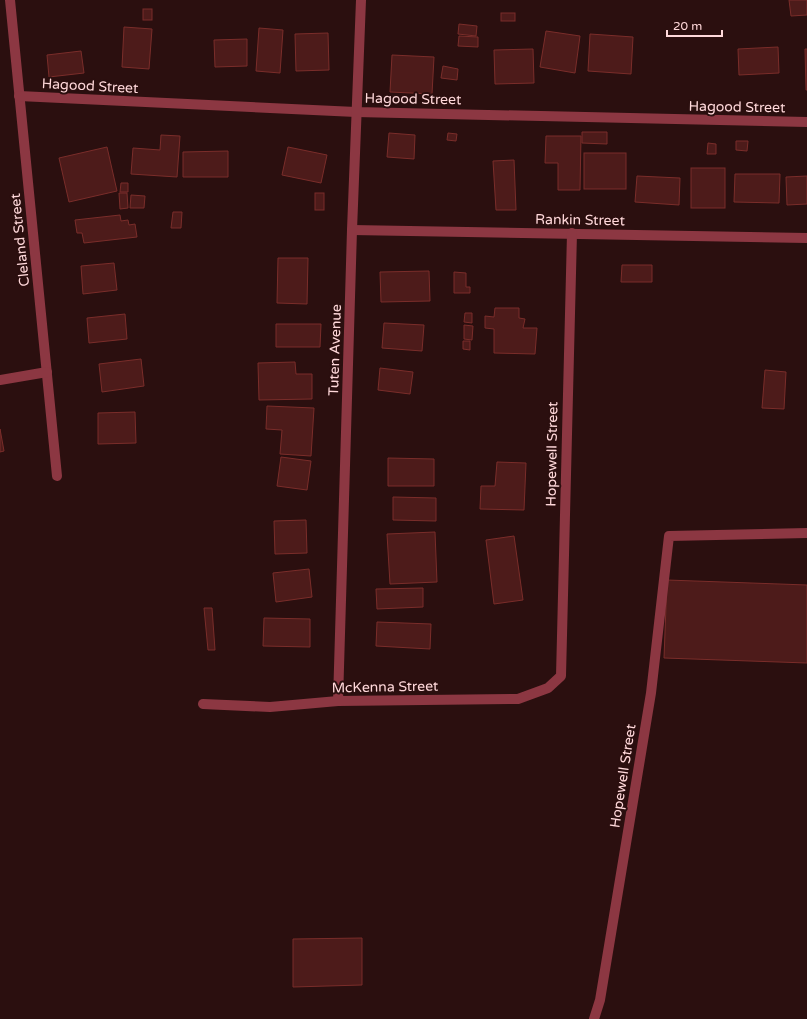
<svg xmlns="http://www.w3.org/2000/svg" width="807" height="1019" font-family="'Varela Round',sans-serif">
	<rect width="100%" height="100%" fill="#2b0f0f"/>
	<g fill="#4d1b1a" stroke="#7a2d2a">
		<polygon points="789,0 807,0 807,15 791,16"/>
		<rect x="143" y="9" width="9" height="11"/>
		<rect x="501" y="13" width="14" height="8"/>
		<polygon points="459,24 477,26 476,36 458,34"/>
		<polygon points="124,27 152,29 149,69 122,67"/>
		<polygon points="259,28 283,30 280,73 256,71"/>
		<polygon points="546,31 580,36 575,73 540,67"/>
		<polygon points="328,33 329,70 296,71 295,34"/>
		<polygon points="590,34 633,37 631,74 588,71"/>
		<polygon points="459,36 478,37 478,47 458,46"/>
		<polygon points="247,39 247,66 215,67 214,40"/>
		<polygon points="778,47 779,73 739,75 738,49"/>
		<polygon points="533,49 534,83 495,84 494,50"/>
		<polygon points="805,49 807,49 807,90 806,90"/>
		<polygon points="81,51 84,73 49,77 47,55"/>
		<polygon points="392,55 434,57 432,94 390,92"/>
		<polygon points="443,66 458,69 457,80 441,78"/>
		<polygon points="582,132 607,132 607,144 582,143"/>
		<polygon points="389,133 415,135 414,159 387,157"/>
		<polygon points="448,133 457,134 456,141 447,140"/>
		<polygon points="161,135 180,136 177,177 131,174 133,148 160,150"/>
		<polygon points="546,136 581,136 580,190 558,190 558,163 545,163"/>
		<polygon points="736,141 748,141 747,151 736,150"/>
		<polygon points="708,143 716,144 716,154 707,154"/>
		<polygon points="107,147 117,191 69,202 59,158"/>
		<polygon points="288,147 327,155 321,183 282,175"/>
		<polygon points="228,151 228,177 183,177 183,152"/>
		<rect x="584" y="153" width="42" height="36"/>
		<polygon points="514,160 516,210 496,210 493,161"/>
		<rect x="691" y="168" width="34" height="40"/>
		<polygon points="735,174 780,174 779,203 734,202"/>
		<polygon points="637,176 680,178 679,205 635,202"/>
		<polygon points="807,176 807,204 787,205 786,177"/>
		<polygon points="121,183 128,183 128,192 120,192"/>
		<polygon points="119,193 127,193 128,208 120,209"/>
		<rect x="315" y="193" width="9" height="17"/>
		<polygon points="131,195 145,196 144,208 130,208"/>
		<polygon points="173,212 182,212 181,228 171,228"/>
		<polygon points="120,215 121,221 128,220 129,225 135,224 137,237 84,243 82,233 77,233 75,220"/>
		<polygon points="278,258 308,258 307,304 277,303"/>
		<polygon points="114,263 117,290 83,294 81,266"/>
		<polygon points="622,265 652,265 652,282 621,282"/>
		<polygon points="429,271 430,301 381,302 380,272"/>
		<polygon points="454,272 466,273 466,287 470,287 470,293 454,293"/>
		<polygon points="495,308 519,308 519,318 525,319 523,328 537,328 535,354 494,353 494,329 485,328 485,316 494,317"/>
		<polygon points="465,313 472,313 472,323 464,322"/>
		<polygon points="125,314 127,339 89,343 87,318"/>
		<polygon points="384,323 424,325 422,351 382,348"/>
		<polygon points="276,324 321,324 320,347 276,347"/>
		<polygon points="464,325 473,326 472,340 464,339"/>
		<polygon points="463,341 470,341 470,350 463,349"/>
		<polygon points="141,359 144,386 102,392 99,364"/>
		<polygon points="295,362 296,374 312,374 312,399 259,400 258,363"/>
		<polygon points="380,368 413,372 410,394 378,390"/>
		<polygon points="765,370 786,372 784,409 762,408"/>
		<polygon points="267,406 314,408 311,456 280,454 282,430 266,429"/>
		<polygon points="135,412 136,443 98,444 98,413"/>
		<polygon points="0,429 4,451 0,452"/>
		<polygon points="281,457 311,461 307,490 277,486"/>
		<polygon points="388,458 434,459 434,486 388,486"/>
		<polygon points="497,462 526,463 524,510 480,509 481,486 495,486"/>
		<polygon points="393,497 436,498 436,521 393,520"/>
		<polygon points="306,520 307,553 275,554 274,521"/>
		<polygon points="435,532 437,582 390,584 387,534"/>
		<polygon points="514,536 523,600 494,604 486,540"/>
		<polygon points="309,569 312,597 276,602 273,573"/>
		<polygon points="667,580 807,585 807,663 664,658"/>
		<polygon points="423,588 423,607 377,609 376,589"/>
		<polygon points="204,608 212,608 215,650 208,650"/>
		<polygon points="264,618 310,619 310,647 263,646"/>
		<polygon points="377,622 431,624 430,649 376,646"/>
		<polygon points="362,938 362,985 293,987 293,939"/>
	</g>
	<g fill="none" stroke-linecap="round" stroke-linejoin="round">
		<g stroke="#8c3742" stroke-width="10">
			<polyline points="10,0 57,476"/>
			<polyline points="19,96 356,112 807,122"/>
			<polyline points="352,230 807,238"/>
			<polyline points="0,380 47,372"/>
			<polyline points="338,701 352,230 361,0"/>
			<polyline points="203,704 270,707 338,701 518,699 548,688 561,676 572,233"/>
			<polyline points="594,1019 600,1000 651,693 669,536 807,533"/>
		</g>
	</g>
	<g text-anchor="middle" dominant-baseline="central" stroke-width="4" stroke-linejoin="round" paint-order="stroke">
		<g font-size="14" fill="#ffd8da" stroke="#2b0f0f">
			<text transform="translate(90 86) rotate(3)">Hagood Street</text>
			<text transform="translate(413 99) rotate(1)">Hagood Street</text>
			<text transform="translate(737 107) rotate(1)">Hagood Street</text>
			<text transform="translate(580 220) rotate(1)">Rankin Street</text>
			<text transform="translate(20 240) rotate(-96)">Cleland Street</text>
			<text transform="translate(335 350) rotate(-88)">Tuten Avenue</text>
			<text transform="translate(552 454) rotate(-89)">Hopewell Street</text>
			<text transform="translate(385 687) rotate(-1)">McKenna Street</text>
			<text transform="translate(623 776) rotate(-81)">Hopewell Street</text>
		</g>
	</g>
	<path d="M667 30v6h55v-6" fill="none" stroke="#ffd8da" stroke-width="2"/>
	<text x="673" y="30" font-size="12" fill="#ffd8da" stroke="#2b0f0f" stroke-width="3" paint-order="stroke">20 m</text>
</svg>
